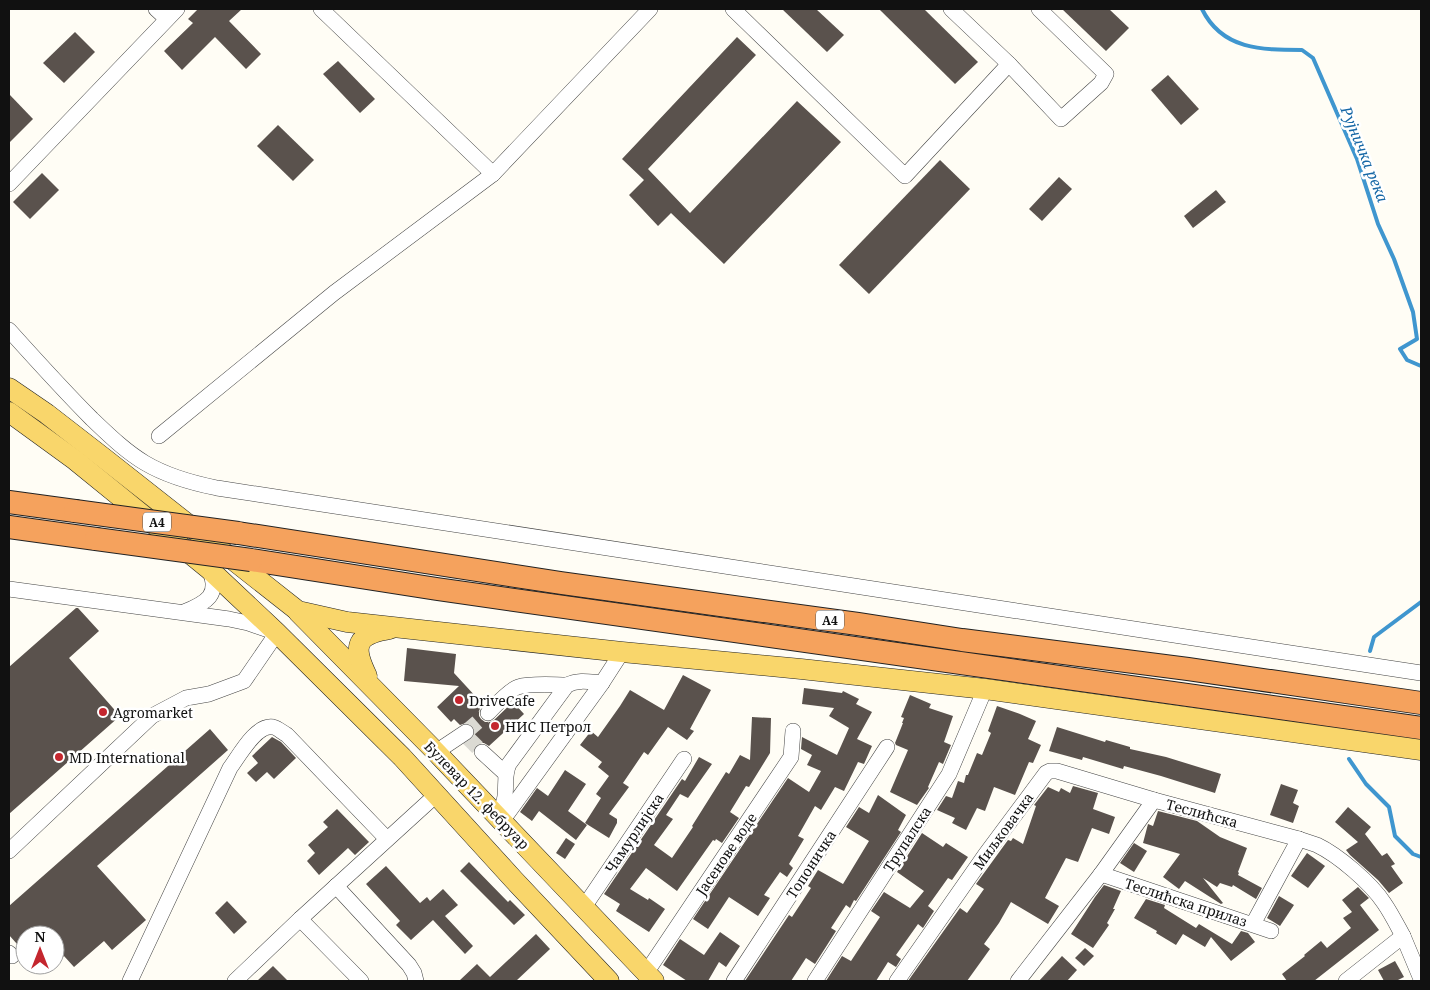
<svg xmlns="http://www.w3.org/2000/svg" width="1430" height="990" font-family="'Noto Serif',serif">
	<rect width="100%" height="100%" fill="#fffdf5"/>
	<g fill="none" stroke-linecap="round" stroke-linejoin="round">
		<g stroke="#3f96cf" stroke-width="4">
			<path d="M 1202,9 C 1222,50 1262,50 1302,50 L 1313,58 L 1357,159 L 1378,224 L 1394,259 L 1413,312 L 1417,339 L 1400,349 L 1407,360 L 1421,366"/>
			<polyline points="1370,651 1374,637 1421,602"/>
			<polyline points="1349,759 1366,784 1389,807 1395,836 1413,854 1421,857"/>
		</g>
	</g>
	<g fill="#5a524d">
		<polygon points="198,9 242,9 229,21 261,54 246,69 215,37 182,70 164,51 193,23 188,19"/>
		<polygon points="782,9 816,9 844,35 827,52"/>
		<polygon points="879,9 924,9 978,62 955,84"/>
		<polygon points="1062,9 1109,9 1129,28 1106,51"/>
		<polygon points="75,32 95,52 64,83 43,63"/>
		<polygon points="737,37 756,55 648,169 690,213 797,101 841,142 724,264 671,213 658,226 629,195 644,180 622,159"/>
		<polygon points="338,61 375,99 360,113 323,74"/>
		<polygon points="1168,75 1199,109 1181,125 1151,90"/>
		<polygon points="9,94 33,119 9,143"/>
		<polygon points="278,125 314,160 293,181 257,146"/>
		<polygon points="940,160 970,189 869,294 839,265"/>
		<polygon points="42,173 59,190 30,219 13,202"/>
		<polygon points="1059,177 1072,189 1042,221 1029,209"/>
		<polygon points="1216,190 1226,202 1193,228 1184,216"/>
		<polygon points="76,608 78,608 99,631 69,658 120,716 9,814 9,667"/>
		<polygon points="407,648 456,654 454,673 477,698 475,700 481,706 479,711 479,716 481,719 485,722 490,722 494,720 513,702 524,714 489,746 484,743 480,743 474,748 468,742 475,736 475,731 473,726 471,724 466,723 460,725 454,719 451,722 437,707 459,686 404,681"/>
		<polygon points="683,675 711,690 690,729 694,731 687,740 668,727 648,755 644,752 623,783 629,787 609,814 617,819 617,823 609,838 585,823 601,798 596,794 609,776 598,767 602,762 580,745 591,731 598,737 620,706 630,690 664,710"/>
		<polygon points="804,688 842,693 843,691 859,699 856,704 872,712 857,739 872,746 864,764 858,762 844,791 835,787 821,810 815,806 798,836 804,839 789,864 793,868 787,877 780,872 764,895 770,898 758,916 729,897 708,929 693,919 788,778 809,792 821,771 807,765 812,755 801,749 802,737 837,755 849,728 829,716 834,708 802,704"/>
		<polygon points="910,695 931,704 929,708 953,716 944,742 951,745 943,764 939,762 928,787 929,788 917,805 890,792 908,750 896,745 895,743 903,723 902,723 904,718 901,717"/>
		<polygon points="997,706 1020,714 1036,721 1028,739 1041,745 1033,763 1029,762 1015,795 994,787 985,811 977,808 966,830 952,823 955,818 937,810 946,796 952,798 958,781 964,783 966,775 968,775 977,753 982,755 991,733 988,731"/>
		<polygon points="752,717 771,718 770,753 749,787 746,786 730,812 739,818 722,843 716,839 715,841 713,840 677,891 646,868 630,889 648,900 649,898 665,909 649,932 616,911 620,904 604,894 682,779 685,781 699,757 712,764 688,798 680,794 666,815 673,819 654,845 672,858 693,827 692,826 726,772 729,774 740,755 750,760"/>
		<polygon points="1057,727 1105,742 1106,740 1130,747 1130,749 1166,757 1221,774 1215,793 1161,776 1124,766 1123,769 1083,757 1082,760 1049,751"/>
		<polygon points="210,729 228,750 97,866 146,920 112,950 104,941 74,967 64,956 55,964 55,935 25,935 25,953 9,935 9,906"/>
		<polygon points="272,737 281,742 296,758 274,779 267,772 256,782 247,773 258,763 252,756"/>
		<polygon points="565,770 586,784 568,811 587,825 576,840 539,811 532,821 520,812 537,788 548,796"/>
		<polygon points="1281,784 1298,790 1293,803 1299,806 1293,823 1270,815"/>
		<polygon points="1073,786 1098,793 1093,809 1115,817 1109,834 1092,828 1078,862 1066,858 1045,898 1059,906 1048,924 1011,902 999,923 984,944 990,949 967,981 908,981 960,908 967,913 984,889 976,884 1008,840 1011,841 1013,838 1023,844 1036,806 1034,805 1048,787 1059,792 1061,788 1070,793"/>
		<polygon points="878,795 906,815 898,830 901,832 856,901 854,900 850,908 846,905 831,928 836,931 815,964 806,958 791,981 745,981 789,915 792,917 811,888 808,886 818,870 843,884 869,841 846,827 859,807 869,813"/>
		<polygon points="1348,807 1371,827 1365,834 1382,856 1387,853 1395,864 1391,866 1403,883 1389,893 1378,880 1350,855 1346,850 1358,842 1335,822"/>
		<polygon points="337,809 369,842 355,855 348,848 319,875 307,861 315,853 308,845 328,827 323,822"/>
		<polygon points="1158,811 1197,821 1220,837 1247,848 1238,872 1239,873 1238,875 1262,888 1256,899 1233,885 1232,887 1220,883 1217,887 1203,878 1223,903 1221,904 1185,881 1179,889 1163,877 1180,854 1143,843 1148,824 1153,826"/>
		<polygon points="922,833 943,847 946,843 968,857 952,880 948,878 928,906 934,911 923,928 918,924 896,955 901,959 896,967 888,962 876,981 826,981 842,956 851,961 880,917 871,911 884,892 910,908 924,891 897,872"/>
		<polygon points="566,838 575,844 565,859 556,853"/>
		<polygon points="1134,843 1147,851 1134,872 1120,863"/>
		<polygon points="1307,853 1325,866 1308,888 1291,876"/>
		<polygon points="469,862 508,902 510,900 525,915 514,925 460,871"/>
		<polygon points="386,866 420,903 427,897 430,901 443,889 458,905 445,916 473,946 465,954 433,920 411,940 396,925 400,921 366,884"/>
		<polygon points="1104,885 1121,891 1113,909 1115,909 1107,923 1109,925 1093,948 1071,934 1095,897"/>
		<polygon points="1358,887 1369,898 1360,905 1379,930 1314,981 1287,981 1282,974 1305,956 1304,955 1321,941 1327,948 1351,928 1343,918 1352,912 1342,900"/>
		<polygon points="1279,896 1294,905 1280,926 1267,918"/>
		<polygon points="1146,899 1165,905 1164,908 1196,928 1199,924 1232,944 1241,931 1248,933 1255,942 1231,961 1211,937 1205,947 1183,934 1176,945 1156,933 1157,931 1134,918"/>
		<polygon points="227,901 247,922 234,934 215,913"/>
		<polygon points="720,932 740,946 726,967 719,962 708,981 687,981 663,965 680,939 704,955"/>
		<polygon points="536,934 550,949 516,981 459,981 477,964 490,977"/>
		<polygon points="1085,948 1094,956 1084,966 1075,958"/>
		<polygon points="1062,956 1077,970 1067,981 1039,981"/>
		<polygon points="1395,961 1404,977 1396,981 1384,981 1378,970"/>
		<polygon points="273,966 288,981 257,981"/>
	</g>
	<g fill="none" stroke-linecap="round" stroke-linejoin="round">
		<g stroke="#dbdad3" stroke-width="15" stroke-dasharray="15 8" stroke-linecap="butt">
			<polyline points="466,732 488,713"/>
			<polyline points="467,737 482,752"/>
		</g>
		<g stroke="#444" stroke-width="16">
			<g id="minor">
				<polyline points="156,9 167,19"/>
				<polyline points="321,9 493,174"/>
				<polyline points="733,9 905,176 1009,64 951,9"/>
				<polyline points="1009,64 1061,119 1101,83 1106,74 1039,9"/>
				<polyline points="9,184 177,9"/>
				<path d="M 9,330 C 36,360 63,390 92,419 C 109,435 125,451 145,463 C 167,476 192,483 217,488 L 1421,673"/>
				<polyline points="159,436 334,293 493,174 650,9"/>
				<polyline points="9,589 229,619 248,623 277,633 244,681 209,694 186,698 152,716 9,851"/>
				<path d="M 184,612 C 206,603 221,595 209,569"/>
				<path d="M 488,713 C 495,706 509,690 518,687 C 530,683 554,685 567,685"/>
				<polyline points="436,752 466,732"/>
				<polyline points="482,752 506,774"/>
				<path d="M 496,815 C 512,798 501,781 509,764 L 567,685 C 579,679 590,682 602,683"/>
				<polyline points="502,821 602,683 622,652"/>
				<polyline points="1101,874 1271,931"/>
				<polyline points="336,886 409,965 414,973 416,981"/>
				<polyline points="584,907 684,759"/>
				<polyline points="300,919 361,981"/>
				<polyline points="1253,924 1299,839"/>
				<polyline points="9,953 12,956"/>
				<polyline points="646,973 791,757 793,731"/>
				<path d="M 130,981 L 230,768 C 239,756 256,724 273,727 C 278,728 283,733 287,735 L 387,839"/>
				<polyline points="235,981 300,919 436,795"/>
				<polyline points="734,981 887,747"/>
				<polyline points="815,981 949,774 985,689"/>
				<polyline points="897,981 985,855 1046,773 1050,771 1057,771 1154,800"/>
				<path d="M 1018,981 L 1101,874 L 1154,800 L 1299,839 C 1305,841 1311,843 1317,845 C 1338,855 1371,883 1384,903 C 1391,913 1397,925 1403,936"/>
				<polyline points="1346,981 1403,936 1421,979"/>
			</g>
		</g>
		<g stroke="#222" stroke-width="21">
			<g id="major">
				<polyline points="9,388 47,414 105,459 298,611 347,622 622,652 801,669 985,689 1421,750"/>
				<polyline points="9,412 75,460 209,569 277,633 402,757 514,880 609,981"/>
				<polyline points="298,612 436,752 654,981"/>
				<path d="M 367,676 C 352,645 356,635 390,629"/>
			</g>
		</g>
		<g stroke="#222" stroke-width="24">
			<g id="highway">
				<polyline points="9,502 75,511"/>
				<polyline points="9,527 96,539"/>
				<polyline points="238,533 561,583 858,624 962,640 1188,669 1421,703"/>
				<polyline points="251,560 437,589 1421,728"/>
			</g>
		</g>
		<use href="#minor" stroke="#fff" stroke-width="15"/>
		<use href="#major" stroke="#f9d66b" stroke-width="20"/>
		<use href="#highway" stroke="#f5a25d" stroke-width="22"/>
		<g stroke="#222" stroke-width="24" stroke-linecap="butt">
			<g id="highway-bridge">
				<polyline points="75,511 238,533"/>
				<polyline points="96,539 251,560"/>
			</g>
		</g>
		<use href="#highway-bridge" stroke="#f5a25d" stroke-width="22"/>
	</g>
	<g fill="#c4262e" stroke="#fff" stroke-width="2">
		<circle cx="459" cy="700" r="5"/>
		<circle cx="103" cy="712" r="5"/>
		<circle cx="495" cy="726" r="5"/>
		<circle cx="59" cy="757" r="5"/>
	</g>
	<g text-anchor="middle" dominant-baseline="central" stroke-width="5" stroke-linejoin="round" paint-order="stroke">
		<g fill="#fff" stroke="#585858" stroke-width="1">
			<rect x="143" y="512.5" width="28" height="19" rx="4"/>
			<rect x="816" y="610.5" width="28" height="19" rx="4"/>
		</g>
		<g font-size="12" font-weight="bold" fill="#111">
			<text x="157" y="522">A4</text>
			<text x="830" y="620">A4</text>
		</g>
		<g font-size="14" fill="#111" stroke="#fff" text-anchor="start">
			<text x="469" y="700">DriveCafe</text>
			<text x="113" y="712">Agromarket</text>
			<text x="505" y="726">НИС Петрол</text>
			<text x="69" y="757">MD International</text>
		</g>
		<g font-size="14" fill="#111" stroke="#fff">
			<text transform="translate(477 795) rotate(46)">Булевар 12. фебруар</text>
			<text transform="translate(1202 813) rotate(15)">Теслићска</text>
			<text transform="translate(1003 831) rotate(-54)">Миљковачка</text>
			<text transform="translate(634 833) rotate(-56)">Чамурлијска</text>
			<text transform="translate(907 839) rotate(-57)">Трупалска</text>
			<text transform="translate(726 854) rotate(-56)">Јасенове воде</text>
			<text transform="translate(811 864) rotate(-57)">Топоничка</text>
			<text transform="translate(1186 902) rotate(18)">Теслићска прилаз</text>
		</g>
		<g font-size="15" font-style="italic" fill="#1768a6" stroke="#fff">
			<text transform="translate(1365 154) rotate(68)">Рујничка река</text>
		</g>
	</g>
	<rect width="1430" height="990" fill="none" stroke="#111111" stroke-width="20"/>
	<g transform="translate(40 950)"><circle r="24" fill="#ffffff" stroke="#a0a0a0"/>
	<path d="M0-4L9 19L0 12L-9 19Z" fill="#c4262e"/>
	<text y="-8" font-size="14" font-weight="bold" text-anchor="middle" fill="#111111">N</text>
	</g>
</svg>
